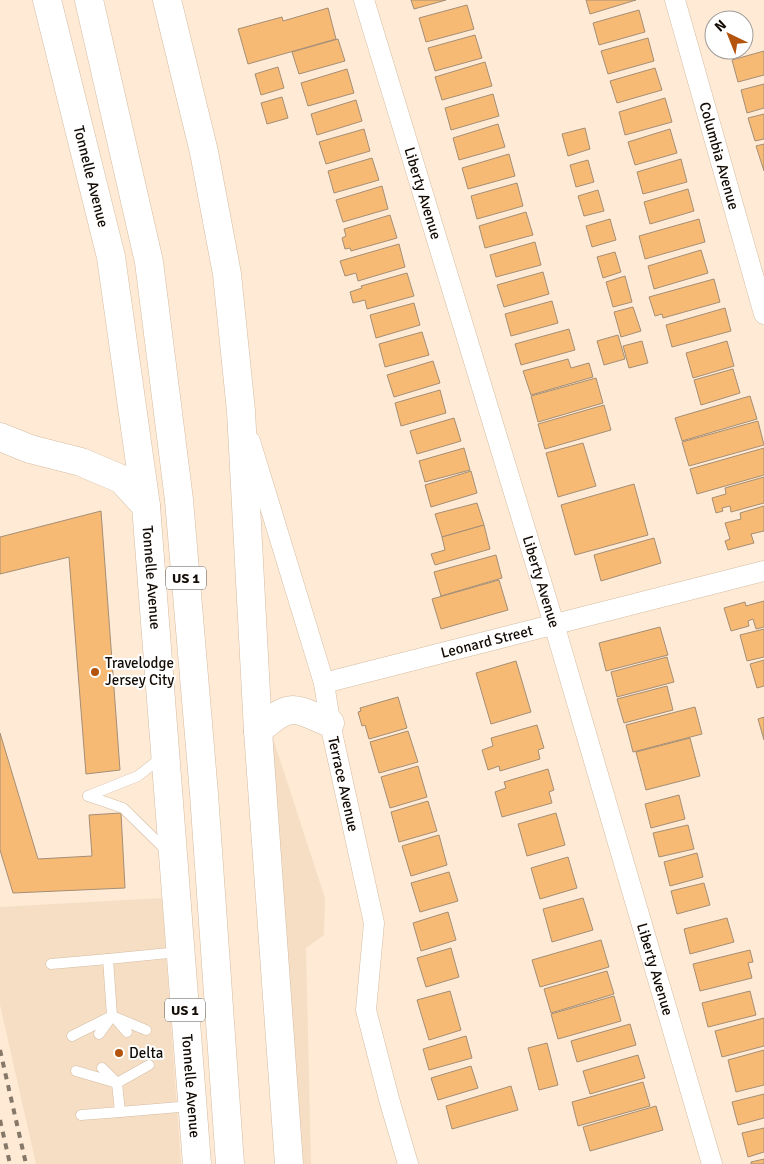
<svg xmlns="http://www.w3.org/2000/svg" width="764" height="1164" font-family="Signika,sans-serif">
	<rect width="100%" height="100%" fill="#feead5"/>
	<g fill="#f6dec4">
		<polygon points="264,711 325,898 324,935 306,948 311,1164 286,1164"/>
		<polygon points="162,898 181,1164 36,1164 0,1005 0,907"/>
	</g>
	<g fill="#f6ba75" stroke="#a58e75">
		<polygon points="411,0 446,0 414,9"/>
		<polygon points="586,0 636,0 590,14"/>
		<polygon points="467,5 474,29 426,42 419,18"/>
		<polygon points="328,8 336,39 248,64 238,29 282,17 283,21"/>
		<polygon points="639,10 645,32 599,45 593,23"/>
		<polygon points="475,35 482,58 435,71 428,48"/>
		<polygon points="648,38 654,61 608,74 601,51"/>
		<polygon points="338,39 345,61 299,74 292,52"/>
		<polygon points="764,51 764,75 738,82 732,60"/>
		<polygon points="485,62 492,86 442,100 435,77"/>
		<polygon points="278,67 284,88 261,95 255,74"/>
		<polygon points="655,68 662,90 617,103 610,81"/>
		<polygon points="347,69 354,93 308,106 301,83"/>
		<polygon points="764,84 764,108 747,113 741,90"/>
		<polygon points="493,94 499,116 451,130 445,108"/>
		<polygon points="282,97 288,118 267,124 261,103"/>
		<polygon points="665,98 672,122 625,135 619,112"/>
		<polygon points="356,100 362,121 317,135 311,114"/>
		<polygon points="764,114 764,139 755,141 748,118"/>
		<polygon points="498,124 505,147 459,160 453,138"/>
		<polygon points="585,128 590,149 568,156 562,134"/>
		<polygon points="364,129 370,151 326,164 319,142"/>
		<polygon points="670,129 677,153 635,165 628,142"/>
		<polygon points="764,144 764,171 756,146"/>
		<polygon points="509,154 515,176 468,189 462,168"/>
		<polygon points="372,158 379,180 334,193 328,171"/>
		<polygon points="681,159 687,182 643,194 637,172"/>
		<polygon points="588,160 594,182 576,187 570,165"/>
		<polygon points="517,183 523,206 477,219 471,196"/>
		<polygon points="382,186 388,209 343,222 336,200"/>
		<polygon points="688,189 694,211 650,224 644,202"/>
		<polygon points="598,190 604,211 584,216 578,196"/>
		<polygon points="526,212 533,235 485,248 479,226"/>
		<polygon points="390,215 397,238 351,251 350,248 345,249 342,238 346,236 344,229"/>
		<polygon points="610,219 616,240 592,247 586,226"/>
		<polygon points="699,219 705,242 645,259 639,236"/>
		<polygon points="535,242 541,265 496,277 490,255"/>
		<polygon points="399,244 405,267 358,281 356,273 345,276 340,261"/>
		<polygon points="701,250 708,273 654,289 648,266"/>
		<polygon points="615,252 621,272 603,278 597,257"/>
		<polygon points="543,272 549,294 504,307 497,285"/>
		<polygon points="407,273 414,296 367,309 365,300 353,303 350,292 362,288 361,286"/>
		<polygon points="625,276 632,302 613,307 606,282"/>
		<polygon points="714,279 720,302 663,318 662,314 655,316 649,297"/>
		<polygon points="552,301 558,323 511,336 505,314"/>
		<polygon points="414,303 420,325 376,338 370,315"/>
		<polygon points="633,307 641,331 621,337 614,312"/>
		<polygon points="725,308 731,331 672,347 666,325"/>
		<polygon points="569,329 575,350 521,365 515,344"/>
		<polygon points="422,332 429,355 385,367 379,344"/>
		<polygon points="618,335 625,359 604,365 597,341"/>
		<polygon points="642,341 648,363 629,368 623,346"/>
		<polygon points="727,341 734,366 693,378 686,353"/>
		<polygon points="568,359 571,368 589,363 593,377 531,395 523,371"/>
		<polygon points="433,361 440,383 394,397 387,375"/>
		<polygon points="733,369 740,393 701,405 694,380"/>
		<polygon points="596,378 603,403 538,422 531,396"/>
		<polygon points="440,390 446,413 401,426 395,403"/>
		<polygon points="750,396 757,419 682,441 675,418"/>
		<polygon points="604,405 611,430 545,449 538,424"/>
		<polygon points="454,418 461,441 417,454 410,431"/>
		<polygon points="758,421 764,445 689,466 682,442"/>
		<polygon points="583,443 596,486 558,497 546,453"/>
		<polygon points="464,448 470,470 425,482 419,461"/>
		<polygon points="764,448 764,475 697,494 690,469"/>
		<polygon points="471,471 477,493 431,507 425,485"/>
		<polygon points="764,477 764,503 731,512 730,506 722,508 723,511 716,513 712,498 726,494 725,488"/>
		<polygon points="634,484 648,535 575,555 561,505"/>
		<polygon points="477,503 484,525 442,537 435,514"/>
		<polygon points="764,506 764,531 751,534 754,543 728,550 725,541 730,539 725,523 741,519 740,513"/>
		<polygon points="101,511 120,770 86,774 69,557 0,574 0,537"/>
		<polygon points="484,525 490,549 435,565 431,554 445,550 442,537"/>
		<polygon points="654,538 661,563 601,581 594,555"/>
		<polygon points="496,555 502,578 441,596 434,572"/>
		<polygon points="499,580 508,610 441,629 432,599"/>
		<polygon points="764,601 764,627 756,629 753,619 748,621 749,626 731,631 724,608 745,602 746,606"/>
		<polygon points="660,627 668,655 606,671 599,643"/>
		<polygon points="764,629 764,657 747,661 740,635"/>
		<polygon points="667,657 674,682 617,697 611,672"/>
		<polygon points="764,660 764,686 757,688 750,664"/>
		<polygon points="516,661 531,712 491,724 476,673"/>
		<polygon points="667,686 673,710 624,723 617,699"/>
		<polygon points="398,697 407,728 369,739 365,725 362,726 358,712 361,711 360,708"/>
		<polygon points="695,707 702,734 633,752 626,725"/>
		<polygon points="764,717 764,740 758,719"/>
		<polygon points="537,725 544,748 538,750 540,759 500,771 499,766 488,770 482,750 493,746 491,738"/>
		<polygon points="408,731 418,762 379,773 370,742"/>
		<polygon points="0,733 38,859 92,856 89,815 121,813 125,888 13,893 0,850"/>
		<polygon points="690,738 700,776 646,790 636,752"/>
		<polygon points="418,766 427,797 390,808 381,777"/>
		<polygon points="548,769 554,790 549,792 552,803 502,817 495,792 506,788 504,782"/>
		<polygon points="679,795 685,819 651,828 645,804"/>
		<polygon points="428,801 437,831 399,842 391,812"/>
		<polygon points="556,813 565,845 527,856 518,824"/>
		<polygon points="688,825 694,849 659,857 653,833"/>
		<polygon points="439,835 447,865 411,876 402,846"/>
		<polygon points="697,853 703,877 670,886 664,862"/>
		<polygon points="568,857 577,888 540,899 531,868"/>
		<polygon points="449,872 458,901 420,912 411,883"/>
		<polygon points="704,883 710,905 677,914 671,891"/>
		<polygon points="583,898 593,930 552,942 543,909"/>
		<polygon points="448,912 456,940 421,951 413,923"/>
		<polygon points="727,918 734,942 690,954 684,929"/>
		<polygon points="601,940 609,967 540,987 532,960"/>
		<polygon points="451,948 459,977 426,987 417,958"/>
		<polygon points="750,950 753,962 748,963 752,978 700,991 693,964"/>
		<polygon points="607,971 614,994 551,1013 544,989"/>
		<polygon points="450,991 461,1030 429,1040 417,1000"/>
		<polygon points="750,991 756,1015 708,1027 702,1003"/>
		<polygon points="614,996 621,1021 558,1039 551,1014"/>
		<polygon points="764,1018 764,1046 722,1057 715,1031"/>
		<polygon points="630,1024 636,1045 577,1062 571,1041"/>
		<polygon points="466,1036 472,1058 429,1070 423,1049"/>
		<polygon points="547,1043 558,1085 539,1090 528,1048"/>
		<polygon points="764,1050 764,1085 736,1092 728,1060"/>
		<polygon points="638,1055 645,1078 590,1094 583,1071"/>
		<polygon points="471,1066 478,1088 438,1100 431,1078"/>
		<polygon points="643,1082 650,1106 578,1126 572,1102"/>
		<polygon points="511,1086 518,1110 452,1129 446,1106"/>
		<polygon points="764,1094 764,1118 738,1125 732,1102"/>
		<polygon points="656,1106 663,1130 590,1151 583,1127"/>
		<polygon points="764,1128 764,1152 748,1157 742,1133"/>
		<polygon points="764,1159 764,1164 751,1164 751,1162"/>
	</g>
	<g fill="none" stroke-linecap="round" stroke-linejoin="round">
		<g stroke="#d4bca2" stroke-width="11">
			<g id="service">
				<polyline points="88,796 123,808 167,851"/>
				<polyline points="88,796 138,776 162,757"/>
				<polyline points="51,964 108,959"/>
				<polyline points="115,1018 127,1032"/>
				<polyline points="99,1034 112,1016 108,959 179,952"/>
				<polyline points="72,1036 112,1016 146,1030"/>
				<polyline points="102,1068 117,1083 120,1112 191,1106"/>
				<polyline points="76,1071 117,1083 149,1065"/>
				<polyline points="81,1115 120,1112"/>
			</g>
		</g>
		<g stroke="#d4bca2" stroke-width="21">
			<g id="minor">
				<path id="s1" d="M 364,0 L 554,624 L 712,1164"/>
				<path id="s2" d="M 675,0 L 764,314"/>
				<path id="s3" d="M 250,441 L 324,683 L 331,728 L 374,923 L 366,1010 L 389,1099 L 408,1164"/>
				<path id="s4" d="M 324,683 L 764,571"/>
			</g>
		</g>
		<g stroke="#d4bca2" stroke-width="29">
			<g id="trunk">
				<path id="s5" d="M 47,0 L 111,257 L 146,506 L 197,1164"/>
				<polyline points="89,0 149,262 179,500 204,794 230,1164"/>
				<polyline points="167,0 204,152 227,274 241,411 258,731 289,1164"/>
				<polyline points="0,437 30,449 81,462 121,479 146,506"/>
				<path d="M 258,731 C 290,702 293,707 330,723"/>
			</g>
		</g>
		<use href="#service" stroke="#fff" stroke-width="10"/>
		<use href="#minor" stroke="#fff" stroke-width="20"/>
		<use href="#trunk" stroke="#fff" stroke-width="28"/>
		<g stroke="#857869" stroke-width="4" stroke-dasharray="6 6" stroke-linecap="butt">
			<polyline points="0,1050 26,1164"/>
			<polyline points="0,1120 10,1164"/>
		</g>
	</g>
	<g fill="#b3530c" stroke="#fff" stroke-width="2">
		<circle cx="95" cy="672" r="5"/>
		<circle cx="119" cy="1053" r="5"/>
	</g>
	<g text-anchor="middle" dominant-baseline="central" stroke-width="4" stroke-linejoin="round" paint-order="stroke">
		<g fill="#fff" stroke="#5a554f" stroke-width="1">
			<rect x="166" y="566.5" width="40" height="23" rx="4"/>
			<rect x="165" y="998.5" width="40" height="23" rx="4"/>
		</g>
		<g font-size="14" font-weight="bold" fill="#140c04">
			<text x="186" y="578">US 1</text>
			<text x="185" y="1010">US 1</text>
		</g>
		<g font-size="15" fill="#140c04" stroke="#fff">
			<text stroke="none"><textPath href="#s2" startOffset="162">Columbia Avenue</textPath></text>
			<text stroke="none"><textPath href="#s5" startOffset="182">Tonnelle Avenue</textPath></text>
			<text stroke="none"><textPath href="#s1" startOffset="202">Liberty Avenue</textPath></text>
			<text stroke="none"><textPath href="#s5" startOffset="588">Tonnelle Avenue</textPath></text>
			<text stroke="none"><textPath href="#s1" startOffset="608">Liberty Avenue</textPath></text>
			<text stroke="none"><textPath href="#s4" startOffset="168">Leonard Street</textPath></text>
			<text stroke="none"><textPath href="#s3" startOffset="356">Terrace Avenue</textPath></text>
			<text stroke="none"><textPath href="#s1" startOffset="1012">Liberty Avenue</textPath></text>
			<text stroke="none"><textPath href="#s5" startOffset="1098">Tonnelle Avenue</textPath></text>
		</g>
		<g font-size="15" fill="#140c04" stroke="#fff" text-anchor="start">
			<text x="105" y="663">Travelodge<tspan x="105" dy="17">Jersey City</tspan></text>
			<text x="129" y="1053">Delta</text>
		</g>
	</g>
	<g transform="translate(729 35) rotate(317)"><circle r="24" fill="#ffffff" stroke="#a19e9b"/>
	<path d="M0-4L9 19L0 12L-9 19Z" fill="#b3530c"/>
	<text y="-8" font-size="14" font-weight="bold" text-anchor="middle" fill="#140c04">N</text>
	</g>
</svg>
